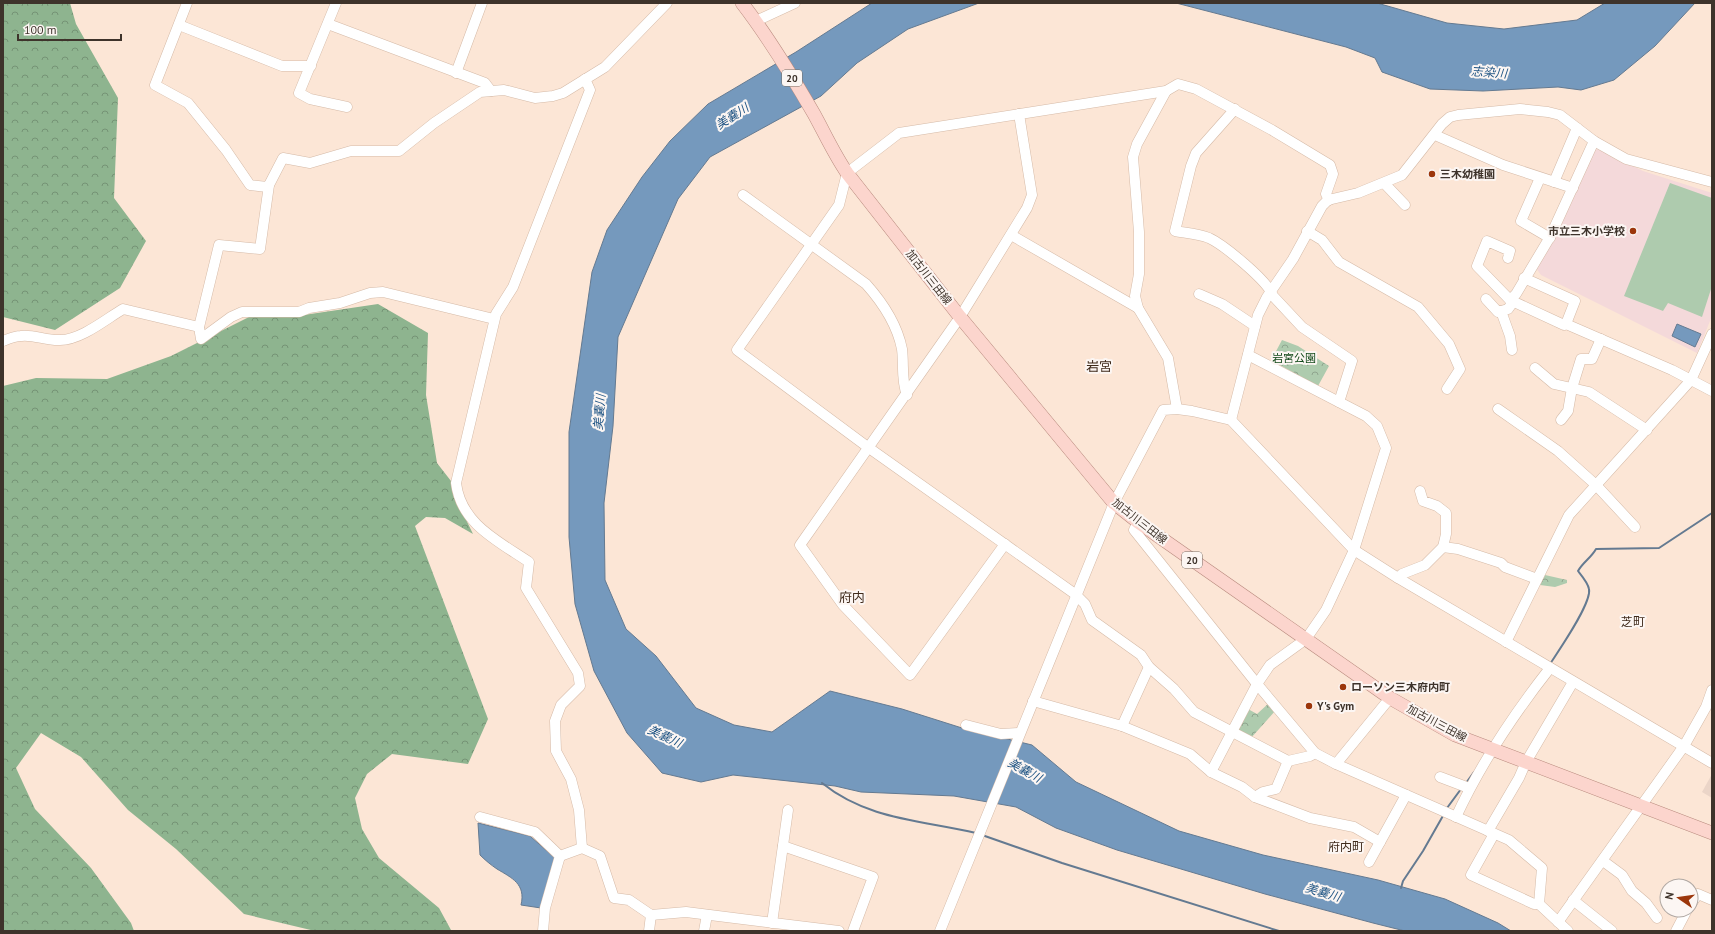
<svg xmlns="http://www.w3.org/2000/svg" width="1715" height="934" font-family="'PT Sans','Noto Sans JP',sans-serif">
	<defs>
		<pattern id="forest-crowns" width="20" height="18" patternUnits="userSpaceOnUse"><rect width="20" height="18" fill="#8eb48f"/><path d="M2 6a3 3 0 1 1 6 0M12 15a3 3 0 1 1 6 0" fill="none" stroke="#759375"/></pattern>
		<pattern id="park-crowns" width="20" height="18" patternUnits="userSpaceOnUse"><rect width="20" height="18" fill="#aecbae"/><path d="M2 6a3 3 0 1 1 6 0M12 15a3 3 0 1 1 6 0" fill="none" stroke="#8fa58e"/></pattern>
	</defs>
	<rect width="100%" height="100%" fill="#fce6d6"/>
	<polygon fill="#ebd5c8" points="1712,774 1712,798 1702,792"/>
	<polygon fill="#f4d9da" points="1599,149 1643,171 1712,193 1712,316 1697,353 1541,275 1536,268 1593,150"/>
	<polygon fill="#aecbae" points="1670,183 1712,198 1712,286 1702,317 1668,303 1663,311 1624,296"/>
	<g fill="url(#forest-crowns)">
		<polygon points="3,3 70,3 76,24 118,98 114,198 146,241 120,288 55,330 3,317"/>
		<polygon points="378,304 428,333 426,395 437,463 451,481 457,501 473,534 445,518 426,517 415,526 488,719 468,764 392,754 367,774 355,798 362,829 379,858 439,908 451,930 315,931 244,914 176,849 128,810 81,757 41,733 16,768 35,809 91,868 131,923 134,931 3,931 3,386 36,378 107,379 171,356 251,316 297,316"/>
	</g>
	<g fill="url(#park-crowns)">
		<polygon points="1282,340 1298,346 1329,366 1318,386 1276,363 1278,357 1274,355"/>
		<polygon points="1545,575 1567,580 1567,583 1555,587 1540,585"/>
		<polygon points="1269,703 1275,711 1251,738 1237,729 1248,709 1257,714"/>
	</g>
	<g fill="#7599bd" stroke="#647a91">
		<polygon points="872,3 979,3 908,29 857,63 821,96 710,157 678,199 618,337 613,426 604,503 605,580 626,629 656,656 696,708 734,725 772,732 830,691 902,709 962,728 1032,745 1076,782 1179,831 1263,855 1378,880 1445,899 1498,923 1511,931 1405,931 1373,923 1265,894 1117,850 1056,828 1016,807 954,796 861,792 835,786 733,775 701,782 662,773 627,733 594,671 575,604 569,537 569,432 592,272 607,230 642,177 670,141 708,104 796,52"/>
		<polygon points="1176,3 1377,3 1447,23 1504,29 1577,20 1605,3 1695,3 1655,46 1614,80 1581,90 1558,87 1483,91 1430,89 1382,72 1375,58 1346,47"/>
		<polygon points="1677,324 1701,334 1695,347 1672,336"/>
		<path d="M 478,823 L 530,836 L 555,858 L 541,908 L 521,905 C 526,884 512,878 497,869 C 491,865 485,860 480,855 Z"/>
	</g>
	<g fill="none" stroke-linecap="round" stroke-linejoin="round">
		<g stroke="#647a91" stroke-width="2">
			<path d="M 1550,664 C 1559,650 1592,603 1589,589 C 1588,583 1582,576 1578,571 C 1583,562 1591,558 1596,549 L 1659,548 L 1712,513"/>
			<path d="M 822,783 C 868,820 921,820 976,833"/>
			<polyline points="1466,783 1474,772"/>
			<polyline points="1447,808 1461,789"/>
			<polyline points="982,835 1062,863 1279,931"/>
			<polyline points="1401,888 1403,881 1423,851 1444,814"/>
		</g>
		<g stroke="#d5baa7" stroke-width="11">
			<g id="minor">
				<polyline points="187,3 155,85 188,103 226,150 250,185 267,187 269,185"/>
				<polyline points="336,3 299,93 310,99 347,107"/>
				<polyline points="756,21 795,3"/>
				<polyline points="328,24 485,83 491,91"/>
				<polyline points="179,25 282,66 311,66"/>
				<polyline points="456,73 482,3"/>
				<polyline points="1166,91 1137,144 1133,157 1139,232 1139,274 1135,296 1138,308 1168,358 1177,409"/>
				<path d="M 1235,109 L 1196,153 L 1191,166 L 1175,231 C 1186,233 1199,234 1209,238 C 1224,245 1268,281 1273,296 L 1302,327 L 1352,361 L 1339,402"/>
				<polyline points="1435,135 1503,165 1573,188"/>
				<polyline points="1540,178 1521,221 1550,238"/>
				<polyline points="1554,182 1577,128"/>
				<polyline points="1384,183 1405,205"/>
				<path d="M 743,195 L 866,284 C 883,303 897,324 902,349 C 904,364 901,380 907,395"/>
				<polyline points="1307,231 1322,240 1339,262 1418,307 1449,344 1460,369 1447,389"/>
				<polyline points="1011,235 1138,308"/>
				<polyline points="1508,258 1510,251 1487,241 1477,266 1510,300 1564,325 1566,324 1575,301 1524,278"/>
				<polyline points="1199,294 1222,304 1255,326"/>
				<polyline points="1486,299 1498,312 1508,309 1513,302"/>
				<polyline points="1510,300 1516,294 1550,237 1594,141"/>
				<polyline points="1501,311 1510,336 1512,350"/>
				<polyline points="494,319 383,292 370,293 340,303 309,308 299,312 242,312 231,317 201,339 199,327 219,245 260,249 269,185 283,158 310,163 351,151 399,151 434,123 480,92 504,90 535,98 553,96 563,93 605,67 667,3"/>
				<polyline points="1566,324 1672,370 1712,391"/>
				<path d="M 3,341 C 8,339 15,336 21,336 C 32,334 48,341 60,340 C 81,340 106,319 123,309 L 199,327"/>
				<polyline points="1535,368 1554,384 1589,392 1647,430"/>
				<polyline points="1498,409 1558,451 1596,485 1635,527"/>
				<polyline points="1231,420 1258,315 1267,297 1293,259 1322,206 1328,200 1358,193 1402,175 1442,124 1450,117 1458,115 1520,109 1548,112 1560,115 1594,141 1626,159 1712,182"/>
				<polyline points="1561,420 1568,411 1572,388 1581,359 1592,359 1601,339"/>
				<polyline points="1138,522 1134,530 1257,684 1315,753 1336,764 1509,840 1542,868 1539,904 1568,931"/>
				<polyline points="1005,544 910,675 843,605 800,545 960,317 1027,208 1032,195 1019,114"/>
				<polyline points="1443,547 1458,549 1501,563 1505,567 1537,579"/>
				<polyline points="1398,578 1402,574 1425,565 1443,547 1446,534 1446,513 1437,506 1423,501 1420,491"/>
				<polyline points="1506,642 1569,515 1691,380 1712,334"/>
				<polyline points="1033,701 1122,726 1190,754 1211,772 1242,787 1255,797 1310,818 1354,827 1380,842"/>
				<polyline points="966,725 1001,734 1019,733"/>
				<polyline points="1122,726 1149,667"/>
				<polyline points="1315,753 1310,756 1288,761 1194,712 1174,689 1149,667 1141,655 1092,620 1085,604 1075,594 869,448 737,350 839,205 847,173 899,133 1166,91 1178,84 1196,89 1272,130 1330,165 1333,174 1326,194 1329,200"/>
				<polyline points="1336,764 1390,698"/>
				<polyline points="1211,772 1257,684 1270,665 1306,639 1326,610 1354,550 1386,448 1377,426 1366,416 1248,355"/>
				<polyline points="1440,777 1469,788"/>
				<polyline points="1255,797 1263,792 1276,789 1288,761"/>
				<polyline points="480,817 535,832 560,856 545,908 543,931"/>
				<path d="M 1456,817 C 1481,763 1513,715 1550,668"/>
				<polyline points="1488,831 1519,778 1526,762 1573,682"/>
				<polyline points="1494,834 1471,875 1534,904 1539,904"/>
				<polyline points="783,846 873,877 853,931"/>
				<path d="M 582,848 L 579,810 L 571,779 L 556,751 L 555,721 L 561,705 L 580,686 L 578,673 L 526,588 L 529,562 C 498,541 461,524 456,483 L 496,314 L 513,287 L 590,90 L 585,79"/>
				<polyline points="560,856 582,848 600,856 614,898 629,900 651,915 686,912 839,931"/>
				<polyline points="1603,861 1622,875 1632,891 1646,903 1657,918"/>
				<polyline points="1369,862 1406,795"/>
				<polyline points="1573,900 1612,931"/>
				<polyline points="1691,904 1698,894 1712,900"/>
				<polyline points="1558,922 1684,746 1706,707 1712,690"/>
				<polyline points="772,923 788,810"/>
				<polyline points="649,931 651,915"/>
				<polyline points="704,931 707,915"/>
				<polyline points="940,931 1114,503 1163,410 1177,409 1192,411 1231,420 1354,550 1398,578 1712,763"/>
				<polyline points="1676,931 1687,910"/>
			</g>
		</g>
		<g stroke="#b88a7e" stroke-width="14">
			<path id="major" d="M 742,3 C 769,38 792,76 814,114 C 825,134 834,154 847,173 L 960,317 L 1114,503 L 1138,522 L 1390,698 L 1455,735 L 1712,833"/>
		</g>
		<use href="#minor" stroke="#fff" stroke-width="10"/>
		<use href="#major" stroke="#fcd5cd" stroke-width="13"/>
	</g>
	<g fill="#9c360b" stroke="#fcf6f3" stroke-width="1.5">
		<circle cx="1432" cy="174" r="4"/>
		<circle cx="1633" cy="231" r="4"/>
		<circle cx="1343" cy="687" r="4"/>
		<circle cx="1309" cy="706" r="4"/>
	</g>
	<g text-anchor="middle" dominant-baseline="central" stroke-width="4" stroke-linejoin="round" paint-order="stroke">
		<g fill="#fcf6f3" stroke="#776e67" stroke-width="1">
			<rect x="782" y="70" width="20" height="16" rx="3"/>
			<rect x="1182" y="552" width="20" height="16" rx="3"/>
		</g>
		<g font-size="10" font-weight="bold" fill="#3e332b">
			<text x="792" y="78">20</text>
			<text x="1192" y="560">20</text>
		</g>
		<g font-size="11" font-weight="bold" fill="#3e332b" stroke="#fcf6f3" text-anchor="start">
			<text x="1440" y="174">三木幼稚園</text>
			<text x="1625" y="231" text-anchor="end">市立三木小学校</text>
			<text x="1351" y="687">ローソン三木府内町</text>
			<text x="1317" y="706">Y's Gym</text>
		</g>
		<g font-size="11" fill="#3e332b" stroke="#fcf6f3">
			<text transform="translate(929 277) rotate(52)">加古川三田線</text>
			<text transform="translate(1140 521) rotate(38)">加古川三田線</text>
			<text transform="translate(1437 723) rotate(28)">加古川三田線</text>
		</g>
		<g font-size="11" fill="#0f4717" stroke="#fcf6f3">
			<text x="1294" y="358">岩宮公園</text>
		</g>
		<g font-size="12" font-style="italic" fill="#1f5484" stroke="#fcf6f3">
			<text transform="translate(1489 72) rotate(4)">志染川</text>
			<text transform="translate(732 116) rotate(-33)">美嚢川</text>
			<text transform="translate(599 412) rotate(-85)">美嚢川</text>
			<text transform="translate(665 736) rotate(25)">美嚢川</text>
			<text transform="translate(1025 770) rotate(29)">美嚢川</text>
			<text transform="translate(1323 892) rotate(16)">美嚢川</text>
		</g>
		<g font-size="12" fill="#3f2a1b" stroke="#fcf6f3">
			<text x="1633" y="621">芝町</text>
			<text x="1346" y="846">府内町</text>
		</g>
		<g font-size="13" fill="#3f2a1b" stroke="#fcf6f3">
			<text x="1099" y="366">岩宮</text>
			<text x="852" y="597">府内</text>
		</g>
	</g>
	<rect width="1715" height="934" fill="none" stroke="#3e332b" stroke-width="8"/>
	<g transform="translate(1679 898) rotate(283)"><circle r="19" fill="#fcf6f3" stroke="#b0a8a3"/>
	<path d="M0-3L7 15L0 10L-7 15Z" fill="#9c360b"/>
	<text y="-6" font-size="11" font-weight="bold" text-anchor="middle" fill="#3e332b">N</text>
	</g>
	<path d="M18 34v6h103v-6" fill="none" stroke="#3e332b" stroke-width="2"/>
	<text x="24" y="34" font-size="12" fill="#3e332b" stroke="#fcf6f3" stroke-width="3" paint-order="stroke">100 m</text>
</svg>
